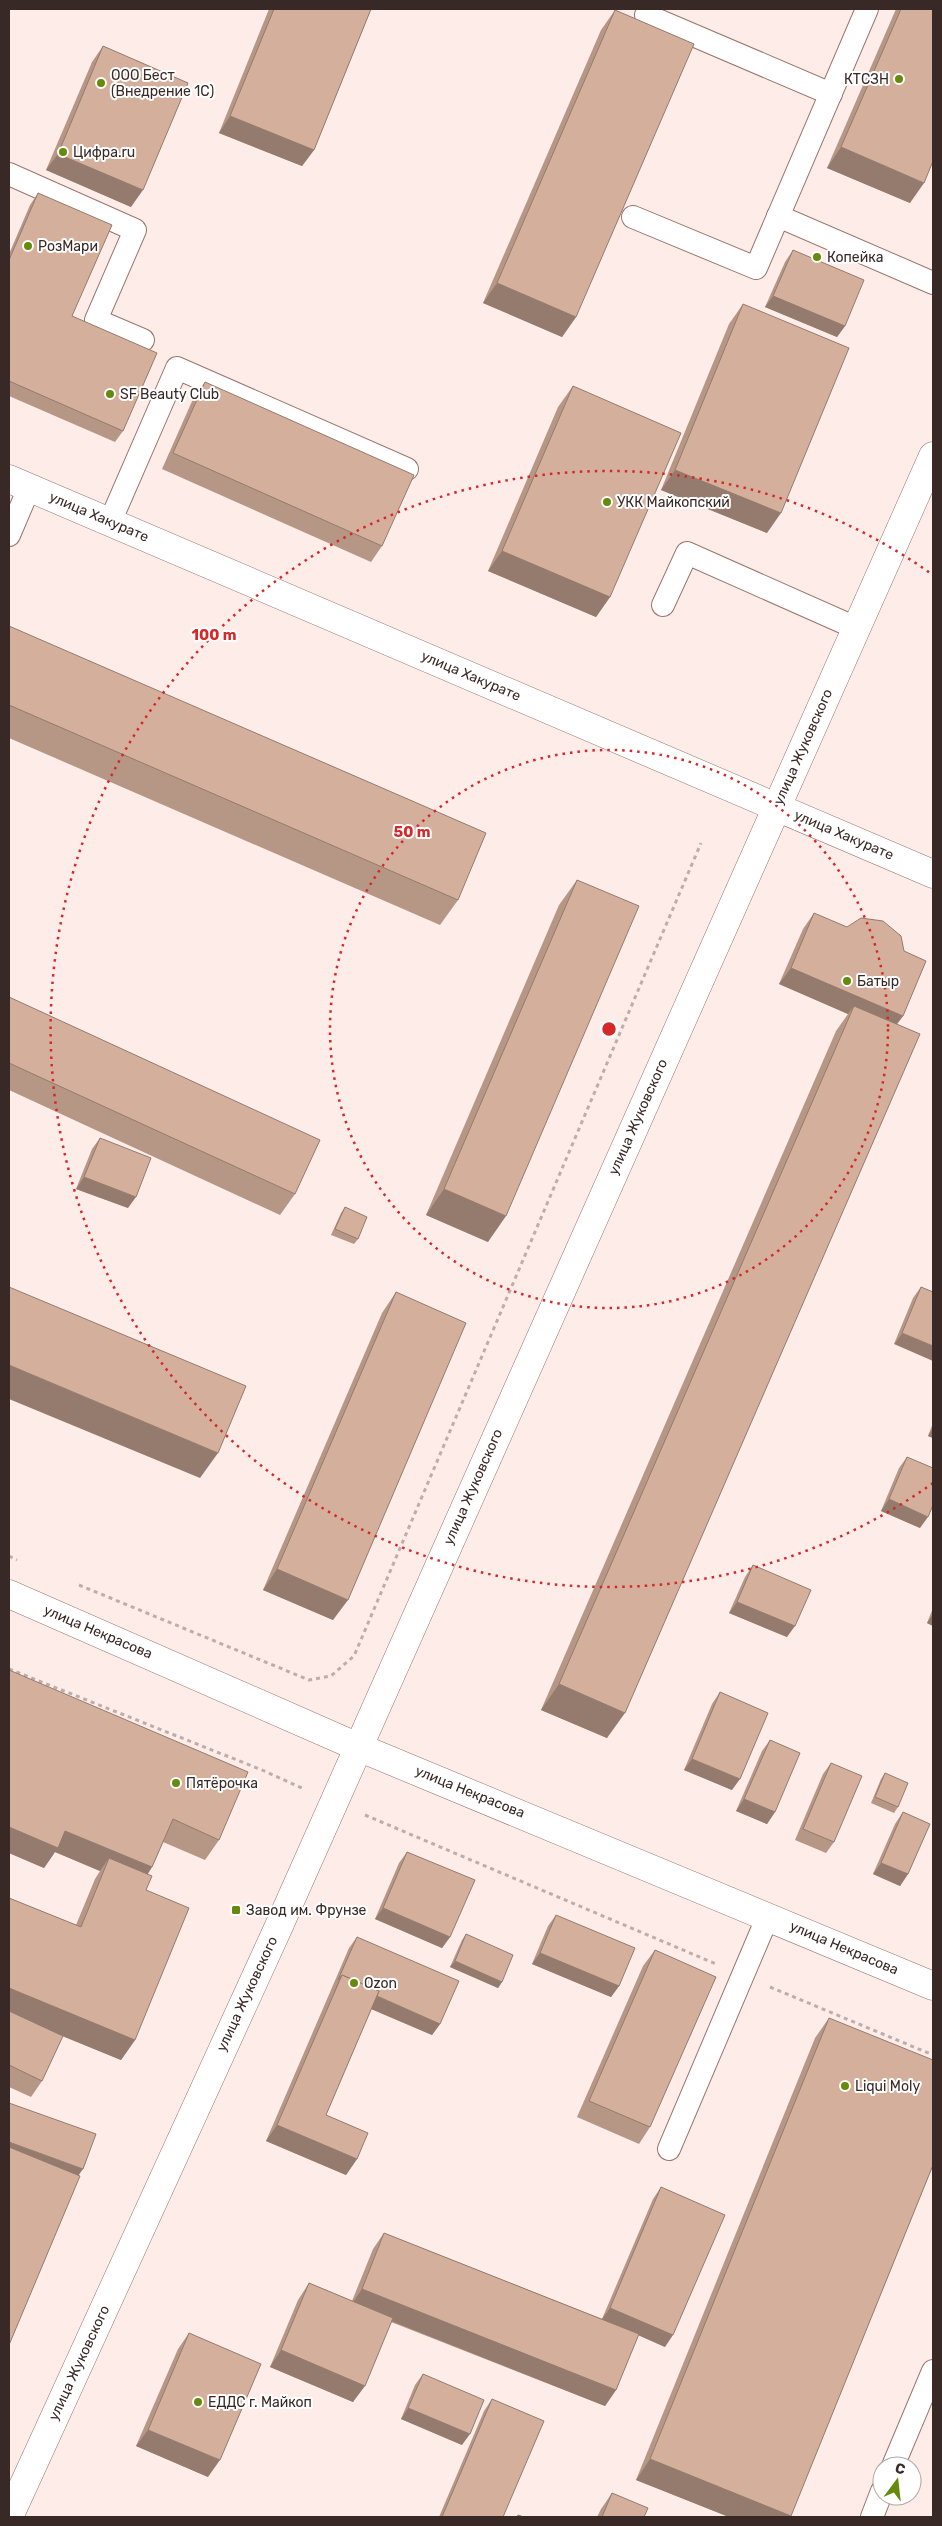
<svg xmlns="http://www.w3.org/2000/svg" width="942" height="2526" font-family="Rubik,sans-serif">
	<rect width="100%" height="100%" fill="#feece9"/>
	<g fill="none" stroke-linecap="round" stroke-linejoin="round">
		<g stroke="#9b756e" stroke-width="24">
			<g id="lane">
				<polyline points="646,15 831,94"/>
				<polyline points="9,174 135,230 96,320 143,340"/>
				<polyline points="778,216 933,283"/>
				<polyline points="633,217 756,268 867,9"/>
				<polyline points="110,522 177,368 407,469"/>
				<polyline points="9,535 29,488"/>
				<polyline points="663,605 687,553 856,628"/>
				<polyline points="669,2149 768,1916"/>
				<polyline points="893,2466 933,2371"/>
				<polyline points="872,2517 882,2491"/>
			</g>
		</g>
		<g stroke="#9b756e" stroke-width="29">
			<polyline id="street" points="9,1594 358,1747 933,1986"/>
		</g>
		<g stroke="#9b756e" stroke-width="29">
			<polyline id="secondary" points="9,2517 279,1926 933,456"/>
		</g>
		<g stroke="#9b756e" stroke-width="29">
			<polyline id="primary" points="9,479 933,874"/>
		</g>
		<g stroke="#beadaa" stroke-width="3" stroke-dasharray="4 4" stroke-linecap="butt">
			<polyline points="9,1556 17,1560"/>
			<polyline points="79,1585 309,1680 331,1676 354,1656 701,843"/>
			<polyline points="9,1669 262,1770 304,1789"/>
			<polyline points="365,1815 716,1964"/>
			<polyline points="770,1987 933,2055"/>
		</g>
		<use href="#lane" stroke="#fff" stroke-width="22"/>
		<use href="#street" stroke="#fff" stroke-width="28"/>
		<use href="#secondary" stroke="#fff" stroke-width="28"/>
		<use href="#primary" stroke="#fff" stroke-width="28"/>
	</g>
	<g fill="#b69786">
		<polygon points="269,9 371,9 314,150 302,166 219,133"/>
		<polygon points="896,9 933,9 910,203 827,168"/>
		<polygon points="615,10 576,317 562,337 483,303 601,30"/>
		<polygon points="103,46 131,207 46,170 92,62"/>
		<polygon points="38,193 72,316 123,431 115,442 9,396 9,254 30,205"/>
		<polygon points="793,250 845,326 837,337 765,307 785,262"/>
		<polygon points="743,304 767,533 661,490 729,324"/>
		<polygon points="205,382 382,546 371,562 162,469 193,399"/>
		<polygon points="573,386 610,597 596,617 488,571 558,407"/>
		<polygon points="9,626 458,900 440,925 9,738"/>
		<polygon points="577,880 488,1242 426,1215 559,905"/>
		<polygon points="814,913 903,1016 897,1024 607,1738 541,1710 836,1031 848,1014 779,984 803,929"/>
		<polygon points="9,997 295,1194 280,1215 9,1090"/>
		<polygon points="100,1138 128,1208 76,1189 92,1149"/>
		<polygon points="345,1207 358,1239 354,1244 331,1235 341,1213"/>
		<polygon points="921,1287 933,1292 894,1344 913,1298"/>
		<polygon points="396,1292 333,1620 263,1590 382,1313"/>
		<polygon points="933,1423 933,1438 928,1436"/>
		<polygon points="907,1457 920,1528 881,1511 899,1468"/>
		<polygon points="753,1565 787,1637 729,1613 745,1577"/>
		<polygon points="933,1608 933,1626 927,1623"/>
		<polygon points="9,1670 219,1840 205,1860 163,1842 152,1867 148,1874 135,2040 121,2060 62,2036 42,2081 31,2097 9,2087 9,1898 76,1925 95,1879 100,1871 55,1852 44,1868 9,1853"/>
		<polygon points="720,1692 732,1790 684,1770 712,1704"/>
		<polygon points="770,1740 775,1812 767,1824 736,1811 762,1751"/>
		<polygon points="831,1763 834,1842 826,1853 795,1840 823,1774"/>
		<polygon points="885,1773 898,1807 894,1813 871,1803 881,1779"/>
		<polygon points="903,1812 908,1874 900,1886 873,1874 895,1824"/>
		<polygon points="407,1852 450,1937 442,1948 375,1919 399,1863"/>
		<polygon points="556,1915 619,1986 611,1997 532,1964 548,1926"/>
		<polygon points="466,1934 502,1982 498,1988 450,1967 462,1940"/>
		<polygon points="357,1937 440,2024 432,2035 371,2009 326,2115 357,2159 346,2175 266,2141 349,1948"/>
		<polygon points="655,1950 650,2127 639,2144 577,2117 643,1966"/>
		<polygon points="829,2018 933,2165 790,2517 729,2517 636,2480 815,2038"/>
		<polygon points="661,2187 665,2347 638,2335 616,2390 605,2406 391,2322 353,2402 270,2367 298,2300 309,2283 352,2301 373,2249 384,2233 602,2319 653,2199"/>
		<polygon points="189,2333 208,2477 136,2446 178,2349"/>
		<polygon points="423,2374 462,2445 401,2419 415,2385"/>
		<polygon points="492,2399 503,2517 439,2517 484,2411"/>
		<polygon points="612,2493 644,2517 597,2517 601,2509"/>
	</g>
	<g fill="#947b6d">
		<polygon points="230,116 314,150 302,166 219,133"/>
		<polygon points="841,147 924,183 910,203 827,168"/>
		<polygon points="58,154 143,190 131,207 46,170"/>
		<polygon points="497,283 576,317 562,337 483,303"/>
		<polygon points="773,296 845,326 837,337 765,307"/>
		<polygon points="675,470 781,513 767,533 661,490"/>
		<polygon points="502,551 610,597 596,617 488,571"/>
		<polygon points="791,968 903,1016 891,1032 854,1006 848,1014 779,984"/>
		<polygon points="84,1177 136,1197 128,1208 76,1189"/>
		<polygon points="444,1189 506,1216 488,1242 426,1215"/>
		<polygon points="902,1333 933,1346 933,1361 894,1344"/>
		<polygon points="9,1365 218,1453 200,1478 9,1399"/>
		<polygon points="933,1428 933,1438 928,1436"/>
		<polygon points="889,1499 928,1517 920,1528 881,1511"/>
		<polygon points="277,1569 348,1600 333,1620 263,1590"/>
		<polygon points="737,1602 795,1626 787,1637 729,1613"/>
		<polygon points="933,1614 933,1626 927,1623"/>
		<polygon points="559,1684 625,1713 607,1738 541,1710"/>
		<polygon points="692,1759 740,1779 732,1790 684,1770"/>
		<polygon points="744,1799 775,1812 767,1824 736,1811"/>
		<polygon points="9,1827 65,1831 152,1867 138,1888 109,1858 100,1871 55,1852 44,1868 9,1853"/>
		<polygon points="881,1863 908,1874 900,1886 873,1874"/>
		<polygon points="383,1908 450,1937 442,1948 375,1919"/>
		<polygon points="540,1953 619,1986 611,1997 532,1964"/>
		<polygon points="455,1961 502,1982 498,1988 450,1967"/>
		<polygon points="339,1980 440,2024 432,2035 334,1993"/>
		<polygon points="9,1988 135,2040 121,2060 9,2014"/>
		<polygon points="277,2125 357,2159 346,2175 266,2141"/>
		<polygon points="9,2142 83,2169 71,2186 9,2163"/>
		<polygon points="362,2289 616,2390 605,2406 351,2305"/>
		<polygon points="610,2308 673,2335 665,2347 602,2319"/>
		<polygon points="281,2350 365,2386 353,2402 270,2367"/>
		<polygon points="408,2408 470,2434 462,2445 401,2419"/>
		<polygon points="148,2430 220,2460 208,2477 136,2446"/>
		<polygon points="650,2459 791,2516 790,2517 729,2517 636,2480"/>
	</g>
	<g fill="#d4b09c" stroke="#947b6d">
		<polygon points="274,9 371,9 314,150 230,116"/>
		<polygon points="901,9 933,9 933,161 924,183 841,147"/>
		<polygon points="615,10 694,44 576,317 497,283"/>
		<polygon points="103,46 188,83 143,190 58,154"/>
		<polygon points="38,193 112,225 72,316 157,353 123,431 9,381 9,260"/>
		<polygon points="793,250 864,280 845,326 773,296"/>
		<polygon points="743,304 849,348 781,513 675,470"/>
		<polygon points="205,382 414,475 382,546 173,453"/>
		<polygon points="573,386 681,433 610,597 502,551"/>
		<polygon points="9,626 486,833 458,900 9,705"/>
		<polygon points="577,880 639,906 506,1216 444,1189"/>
		<polygon points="814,913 847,927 861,918 883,921 901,936 904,951 926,961 903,1016 791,968"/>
		<polygon points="9,997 320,1140 295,1194 9,1063"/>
		<polygon points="854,1006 920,1034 625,1713 559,1684"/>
		<polygon points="100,1138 151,1158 136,1197 84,1177"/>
		<polygon points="345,1207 367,1217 358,1239 335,1229"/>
		<polygon points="9,1287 246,1386 218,1453 9,1365"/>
		<polygon points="921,1287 933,1292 933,1346 902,1333"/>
		<polygon points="396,1292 466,1323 348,1600 277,1569"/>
		<polygon points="907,1457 933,1468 933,1505 928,1517 889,1499"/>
		<polygon points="753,1565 811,1590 795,1626 737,1602"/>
		<polygon points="9,1670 248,1772 219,1840 173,1819 152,1867 65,1831 58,1848 9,1827"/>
		<polygon points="720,1692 768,1713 740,1779 692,1759"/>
		<polygon points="770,1740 800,1753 775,1812 744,1799"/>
		<polygon points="831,1763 862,1776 834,1842 803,1829"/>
		<polygon points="885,1773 908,1783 898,1807 875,1797"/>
		<polygon points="903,1812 930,1824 908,1874 881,1863"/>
		<polygon points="407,1852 475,1880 450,1937 383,1908"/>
		<polygon points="109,1858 152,1876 146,1890 189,1908 135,2040 9,1988 9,1898 81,1927"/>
		<polygon points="556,1915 635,1948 619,1986 540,1953"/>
		<polygon points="466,1934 513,1955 502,1982 455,1961"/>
		<polygon points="357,1937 459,1981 440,2024 377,1996 379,1991 342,1975 338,1980"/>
		<polygon points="655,1950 716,1977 650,2127 589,2101"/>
		<polygon points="342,1975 379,1991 326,2115 368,2133 357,2159 277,2125"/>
		<polygon points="9,2011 63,2036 42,2081 9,2065"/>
		<polygon points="829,2018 933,2060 933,2165 791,2516 650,2459"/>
		<polygon points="9,2103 96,2134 83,2169 9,2142"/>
		<polygon points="9,2147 80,2176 9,2345"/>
		<polygon points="661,2187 725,2215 673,2335 610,2308"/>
		<polygon points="384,2233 639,2334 616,2390 362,2289"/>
		<polygon points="309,2283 393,2318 365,2386 281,2350"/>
		<polygon points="189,2333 261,2364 220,2460 148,2430"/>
		<polygon points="423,2374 484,2400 470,2434 408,2408"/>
		<polygon points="492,2399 544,2421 503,2517 442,2517"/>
		<polygon points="612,2493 648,2508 644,2517 602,2517"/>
		<polygon points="518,2515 524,2517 517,2517"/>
	</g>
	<g fill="none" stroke="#d62828" stroke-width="2.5" stroke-dasharray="2.5 5">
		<circle cx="609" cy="1029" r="279"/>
		<path d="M933 1483A558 558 0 1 1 933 575"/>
	</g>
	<g fill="#67890d" stroke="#fff" stroke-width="2">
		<circle cx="899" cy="79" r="5"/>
		<circle cx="101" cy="83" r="5"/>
		<circle cx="63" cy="152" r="5"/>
		<circle cx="28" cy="246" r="5"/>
		<circle cx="817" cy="257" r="5"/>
		<circle cx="110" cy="394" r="5"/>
		<circle cx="607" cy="502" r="5"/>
		<circle cx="847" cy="981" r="5"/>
		<circle cx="176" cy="1783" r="5"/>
		<rect x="231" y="1905" width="10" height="10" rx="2.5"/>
		<circle cx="354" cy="1983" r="5"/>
		<circle cx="845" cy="2086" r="5"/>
		<circle cx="198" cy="2402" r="5"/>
	</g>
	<g text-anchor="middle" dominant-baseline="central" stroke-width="4" stroke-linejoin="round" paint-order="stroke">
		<g font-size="14" fill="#392926" stroke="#fff" text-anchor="start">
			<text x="111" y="75">ООО Бест<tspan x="111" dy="16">(Внедрение 1С)</tspan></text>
			<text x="889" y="79" text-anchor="end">КТСЗН</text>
			<text x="73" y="152">Цифра.ru</text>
			<text x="38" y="246">РозМари</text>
			<text x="827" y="257">Копейка</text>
			<text x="120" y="394">SF Beauty Club</text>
			<text x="617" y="502">УКК Майкопский</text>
			<text x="857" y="981">Батыр</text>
			<text x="186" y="1783">Пятёрочка</text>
			<text x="246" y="1910">Завод им. Фрунзе</text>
			<text x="364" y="1983">Ozon</text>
			<text x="855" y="2086">Liqui Moly</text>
			<text x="208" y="2402">ЕДДС г. Майкоп</text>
		</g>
		<g font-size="14" fill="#392926" stroke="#fff">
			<text transform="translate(99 517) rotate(23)">улица Хакурате</text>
			<text transform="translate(471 676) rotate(23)">улица Хакурате</text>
			<text transform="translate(803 747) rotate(-66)">улица Жуковского</text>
			<text transform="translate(844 835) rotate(23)">улица Хакурате</text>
			<text transform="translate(638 1117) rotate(-66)">улица Жуковского</text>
			<text transform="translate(473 1487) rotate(-66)">улица Жуковского</text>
			<text transform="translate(98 1632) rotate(23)">улица Некрасова</text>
			<text transform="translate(470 1792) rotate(22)">улица Некрасова</text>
			<text transform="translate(844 1948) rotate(23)">улица Некрасова</text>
			<text transform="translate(247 1994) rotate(-65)">улица Жуковского</text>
			<text transform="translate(79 2363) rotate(-65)">улица Жуковского</text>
		</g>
	</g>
	<circle cx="609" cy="1029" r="8" fill="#d62828" stroke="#fff" stroke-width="2.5"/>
	<g font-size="15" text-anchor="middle" font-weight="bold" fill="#d62828" stroke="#fff" stroke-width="4" stroke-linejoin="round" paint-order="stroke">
		<text x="214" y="640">100 m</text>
		<text x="412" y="837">50 m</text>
	</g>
	<rect width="942" height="2526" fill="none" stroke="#392926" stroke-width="20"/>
	<g transform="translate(897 2481) rotate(15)"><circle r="24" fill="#ffffff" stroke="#b0a9a8"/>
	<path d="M0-4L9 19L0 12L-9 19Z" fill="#67890d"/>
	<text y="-8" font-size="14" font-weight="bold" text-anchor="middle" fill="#392926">С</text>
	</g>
</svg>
